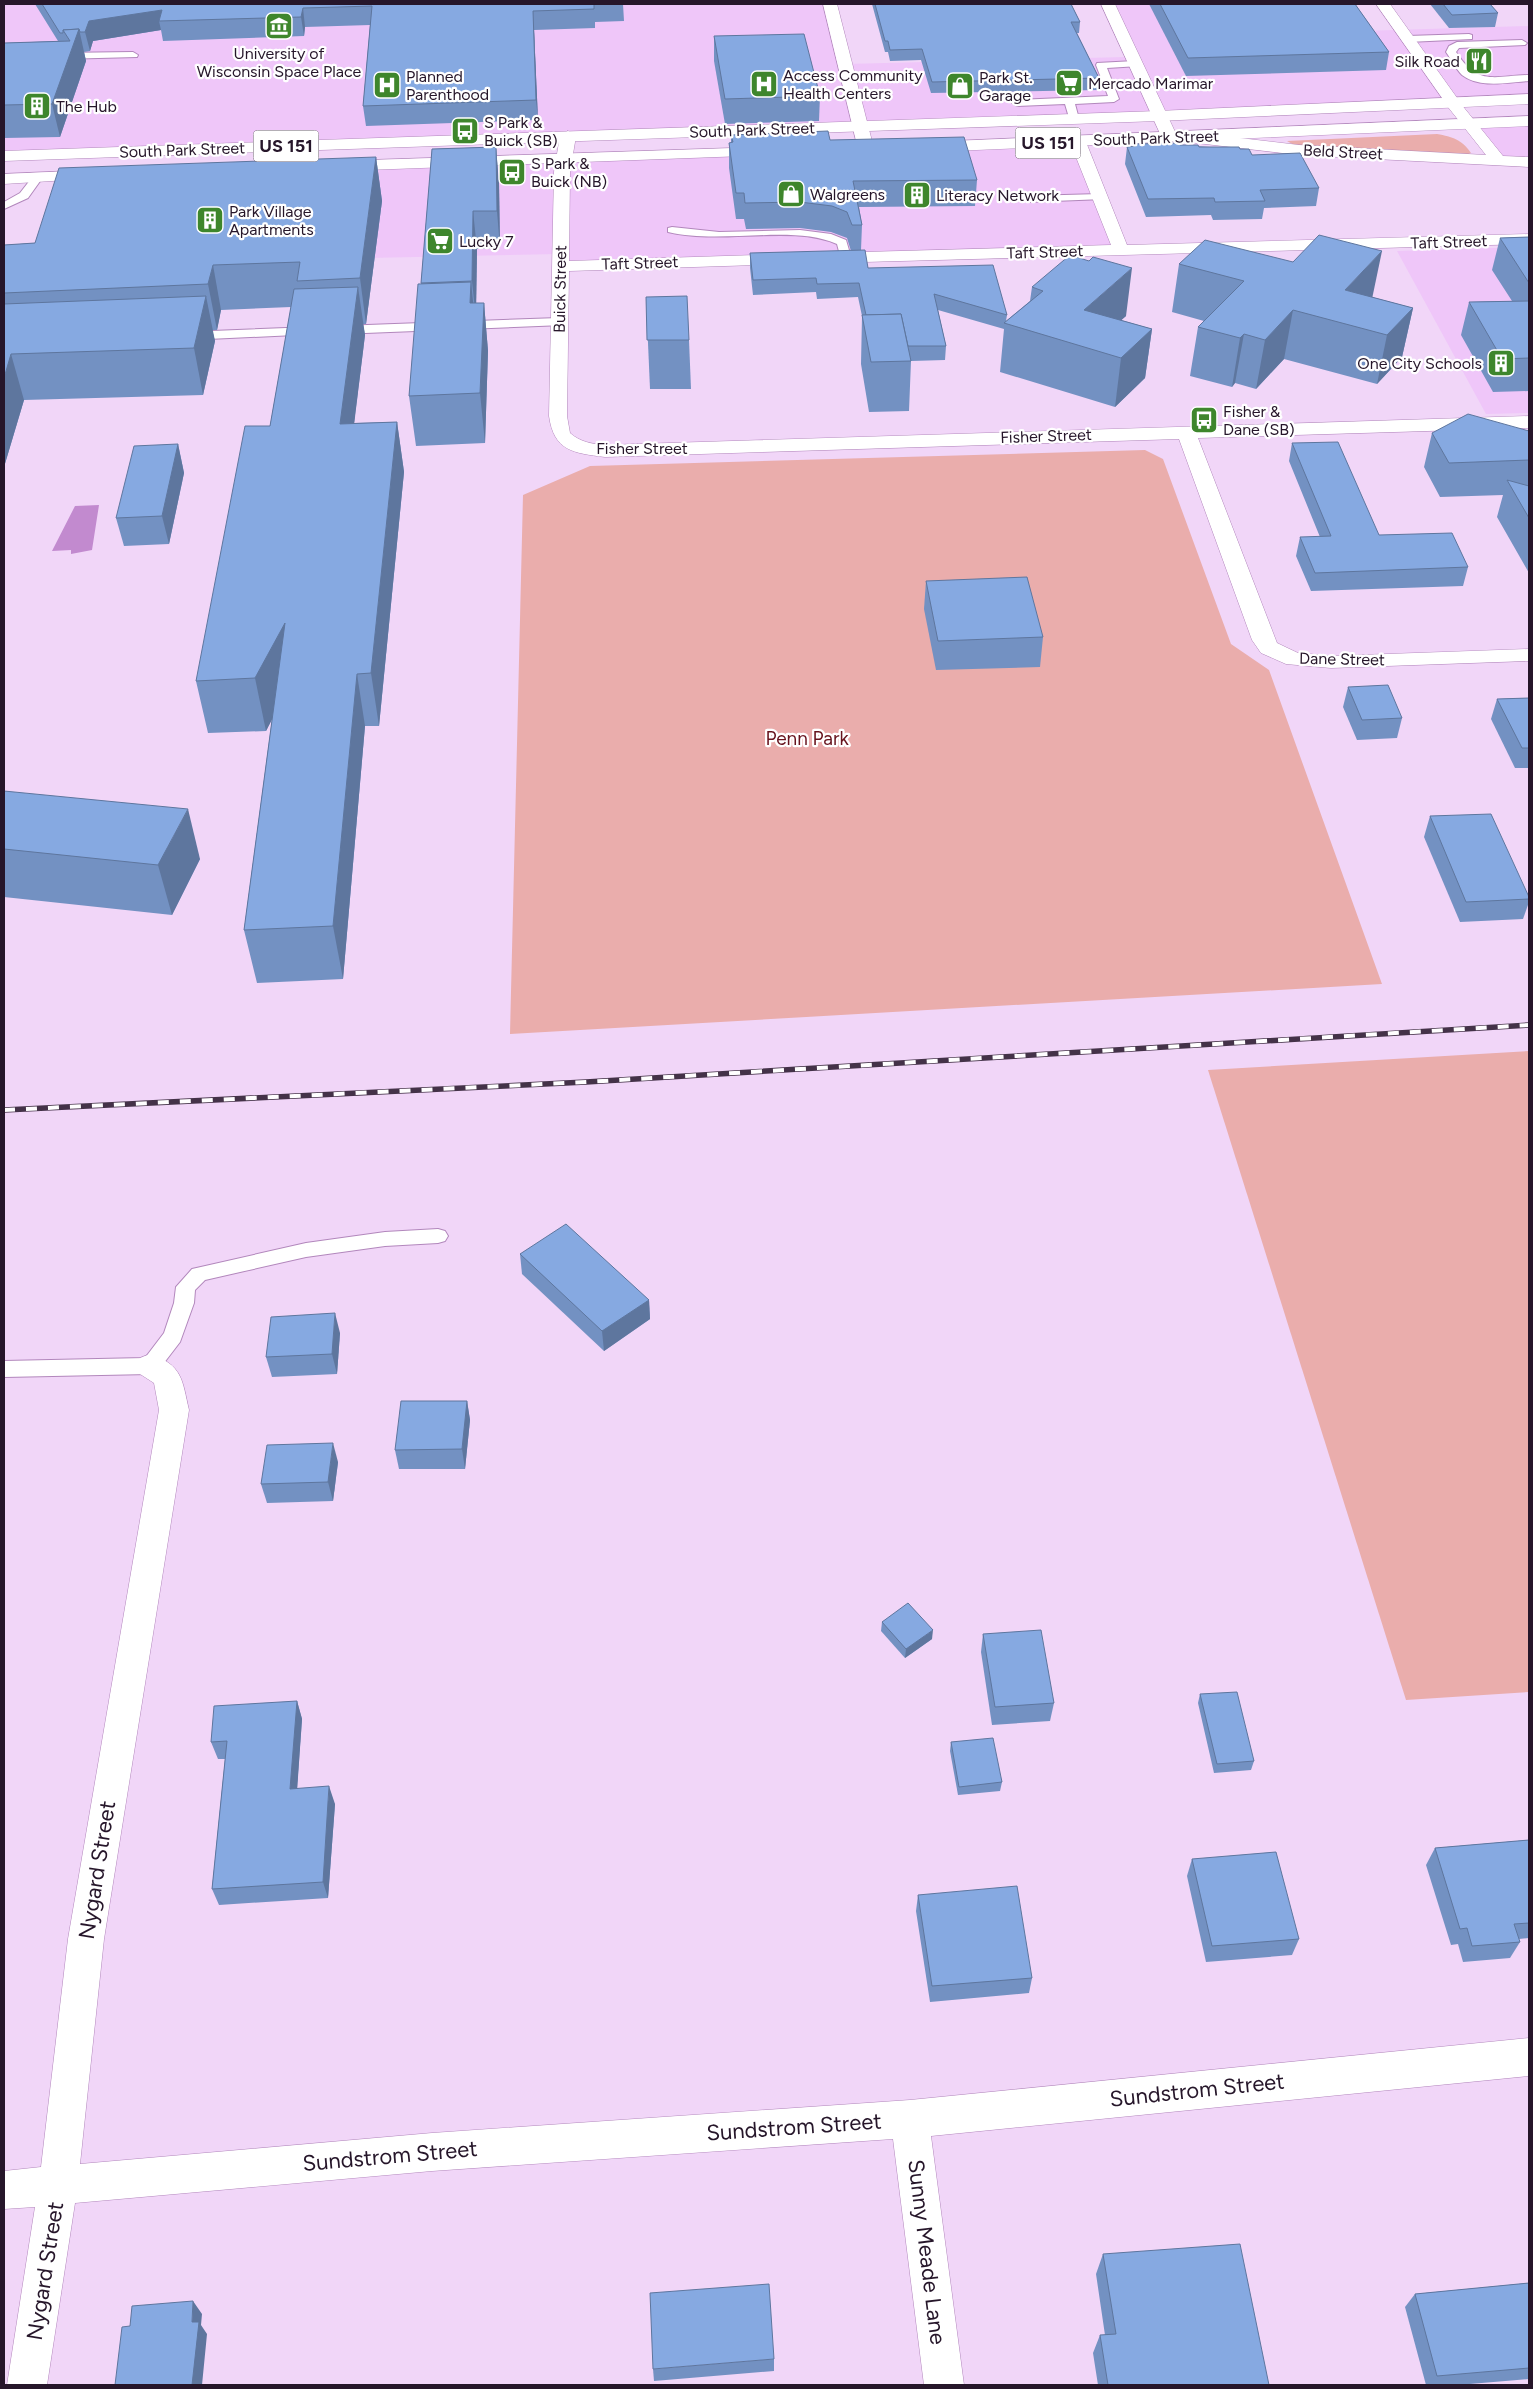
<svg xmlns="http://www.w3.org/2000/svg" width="1533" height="2389" font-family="Figtree,sans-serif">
	<rect width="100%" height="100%" fill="#f1d6f8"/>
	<g fill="#efc6f9">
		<polygon points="4,4 830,4 845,64 1125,57 1130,53 1108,4 1243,4 1263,34 1529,26 1529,99 1158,116 4,156"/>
		<polygon points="1529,121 1529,162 1498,160 1469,124"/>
		<polygon points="1078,142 1121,250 560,266 560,254 369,258 373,165"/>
		<polygon points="1529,247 1529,413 1486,414 1397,251"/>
	</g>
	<g fill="#eaadac">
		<path d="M 1437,134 C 1453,137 1461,139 1471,153 L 1464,156 L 1294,145 L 1287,141 Z"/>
		<polygon points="1145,450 1163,459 1231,644 1269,670 1382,984 510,1034 523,495 590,466"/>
		<polygon points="1529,1051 1529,1692 1406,1700 1208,1070"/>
	</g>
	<polygon fill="#c28acf" points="99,505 92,550 71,554 71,550 52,551 75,506"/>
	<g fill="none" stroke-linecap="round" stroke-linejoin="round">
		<g stroke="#b287bc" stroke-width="2">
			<g id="lane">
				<polygon points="1469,34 1472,35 1472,39 1408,42 1403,39 1408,36"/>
				<path d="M 1522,40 L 1527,43 L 1525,45 L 1459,48 L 1456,52 C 1478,86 1493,76 1529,75 L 1529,81 C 1509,82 1480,89 1462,75 C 1456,69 1451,59 1446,52 L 1449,46 L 1457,42 Z"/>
				<polygon points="133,52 138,55 137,57 60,59 55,56 60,53"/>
				<polygon points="1135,61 1140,64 1139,66 1107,68 1119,99 1114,102 1075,104 1079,119 1078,121 1070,121 1065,104 1017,106 1012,103 1017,100 1108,96 1096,65 1097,63"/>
				<polygon points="38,174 43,177 28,198 4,209 4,202 20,193 34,175"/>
				<polygon points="1100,194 1104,195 1104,199 1028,202 1022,199 1028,196"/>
				<path d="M 672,227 L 719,232 L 800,230 L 831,234 L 846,240 L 851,257 L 845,260 L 841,259 L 837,244 C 792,224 721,245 668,232 L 668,228 Z"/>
				<polygon points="559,318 565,322 563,325 340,334 334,330 340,326"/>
				<polygon points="312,327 318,331 316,334 187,340 181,336 187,332"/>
				<polygon points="438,1229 445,1231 448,1236 445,1241 438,1243 385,1246 306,1257 205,1280 195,1290 194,1303 180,1342 157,1372 150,1374 4,1377 4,1361 145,1358 164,1333 174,1303 176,1287 192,1269 306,1243 385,1232"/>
			</g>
		</g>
		<g stroke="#b287bc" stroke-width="1">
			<g id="street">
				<polygon points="823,4 837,4 874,149 872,152 866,154 858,149"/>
				<polygon points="1101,4 1115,4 1178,138 1175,141 1165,141 1162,138"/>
				<polygon points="1376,4 1390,4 1460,102 1457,105 1447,105"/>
				<path d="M 568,131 L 576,136 L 570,172 L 569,261 L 788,254 L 794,255 L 796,259 L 794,263 L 788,264 L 569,271 L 567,416 L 570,433 C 580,442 592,444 605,445 L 1529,416 L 1529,428 L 1198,438 L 1277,643 L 1298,653 L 1331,656 L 1529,649 L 1529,661 L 1331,668 L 1286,664 L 1261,653 L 1252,640 L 1179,439 L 605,457 C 573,453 554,451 549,416 L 554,172 L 560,136 Z"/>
				<polygon points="1078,137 1086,142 1127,245 1529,234 1529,244 828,263 822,262 820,258 822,254 828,253 1111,245 1070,142"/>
				<path d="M 150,1354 C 183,1365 182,1380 189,1410 L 104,1939 L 80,2164 L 432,2133 L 910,2100 L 1529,2038 L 1529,2076 L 931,2136 L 964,2385 L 924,2385 L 893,2139 L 432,2171 L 75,2203 L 47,2385 L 7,2385 L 35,2207 L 4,2209 L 4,2171 L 41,2167 L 68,1939 L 159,1410 L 154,1383 L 140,1374 L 135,1366 L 140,1358 Z"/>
			</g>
		</g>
		<g stroke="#b287bc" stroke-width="1">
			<polygon id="secondary" points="1452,97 1457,99 1503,156 1529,157 1529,167 1299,155 1188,142 1180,137 1188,132 1299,145 1486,155 1444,102"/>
		</g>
		<g stroke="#b287bc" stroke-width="1">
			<g id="primary">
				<polygon points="1529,94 1529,104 1158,121 4,161 4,151 1158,111"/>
				<polygon points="1529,116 1529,126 929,152 921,147 929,142"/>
				<polygon points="766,147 774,152 772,155 339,171 331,166 339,161"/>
				<polygon points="94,170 102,175 100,178 4,184 4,174"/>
			</g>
		</g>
		<use href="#lane" fill="#fff" fill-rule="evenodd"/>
		<use href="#street" fill="#fff" fill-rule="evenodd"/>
		<use href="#secondary" fill="#fff" fill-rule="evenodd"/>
		<use href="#primary" fill="#fff" fill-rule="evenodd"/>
		<g stroke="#443248" stroke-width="5.5">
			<polyline id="rail" points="4,1110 586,1082 1529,1025"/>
		</g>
		<use href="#rail" stroke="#fff" stroke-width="4" stroke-dasharray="11" stroke-linecap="butt"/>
	</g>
	<g fill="#7391c2">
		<polygon points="35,4 623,4 624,21 595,22 595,28 534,30 538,120 366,126 363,106 370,25 305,27 304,36 163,41 161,30 93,41 90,51 84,52 86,61 60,137 4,138 4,43 58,41"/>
		<polygon points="872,4 1071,4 1080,22 1079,33 1077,33 1099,78 1098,90 931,93 921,60 890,61 888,52 885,52"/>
		<polygon points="1149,4 1355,4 1389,52 1386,70 1186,76"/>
		<polygon points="1430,4 1490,4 1498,13 1495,27 1449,28"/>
		<polygon points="714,36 820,96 819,121 725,124 714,61"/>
		<polygon points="731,135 830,140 977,180 975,206 859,207 862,225 861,250 868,268 1007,315 1006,321 1030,301 1032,287 1126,316 1121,320 1152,329 1145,378 1115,407 1000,372 1004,329 938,310 946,346 945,360 911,361 909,411 869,412 861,364 862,316 858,297 817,299 816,292 753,295 750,268 750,253 851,251 847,238 831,232 800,228 746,229 744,219 736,219 729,168 729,143 731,143"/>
		<polygon points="1135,144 1180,145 1240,149 1319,188 1316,206 1264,208 1262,219 1213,220 1211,215 1146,217 1125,164 1127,147 1134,146"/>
		<polygon points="496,147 499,184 500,248 477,249 476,303 484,303 488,351 485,443 416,446 409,396 421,284 432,149"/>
		<polygon points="376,157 382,201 366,324 363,324 365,335 354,423 397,422 404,472 379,726 365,726 343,979 257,983 244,930 272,719 266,731 208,733 196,681 270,426 291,307 221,310 217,330 212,330 215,341 203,395 24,400 4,467 4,245 35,243"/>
		<polygon points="1529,237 1529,391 1493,392 1461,335 1469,302 1512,301 1492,270 1500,238"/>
		<polygon points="1179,264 1372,297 1413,308 1402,357 1377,384 1284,359 1256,389 1235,383 1232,387 1190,376 1198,327 1204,321 1172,312"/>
		<polygon points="646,297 689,340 691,389 650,389"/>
		<polygon points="1529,431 1529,573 1497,517 1503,495 1440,497 1424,467 1432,433"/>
		<polygon points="1292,443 1379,535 1468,567 1463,586 1311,591 1296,556 1300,537 1320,537 1289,461"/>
		<polygon points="178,444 184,473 169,544 124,546 116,518"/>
		<polygon points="926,581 1043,637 1040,667 936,670 924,609"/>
		<polygon points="1348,687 1402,718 1397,738 1357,740 1343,707"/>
		<polygon points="1529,698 1529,768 1515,768 1491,719 1497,699"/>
		<polygon points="4,791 200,859 172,915 4,897"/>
		<polygon points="1430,816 1529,897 1529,902 1523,919 1460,922 1424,837"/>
		<polygon points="520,1254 649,1300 650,1319 604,1351 522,1274"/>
		<polygon points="340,1333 337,1374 272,1377 266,1357"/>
		<polygon points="467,1401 470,1420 465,1469 399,1469 395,1450"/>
		<polygon points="338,1462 333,1501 267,1503 261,1484"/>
		<polygon points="882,1622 932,1639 905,1658 881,1631"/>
		<polygon points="983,1634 1054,1703 1050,1721 992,1725 981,1652"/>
		<polygon points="1200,1694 1254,1761 1251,1770 1214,1773 1198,1703"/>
		<polygon points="297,1701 302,1719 297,1788 335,1804 328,1898 219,1905 212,1889 225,1759 218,1759 211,1742"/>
		<polygon points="951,1742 1002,1782 1000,1791 958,1795 950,1751"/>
		<polygon points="1529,1840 1529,1938 1519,1939 1520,1942 1510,1958 1463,1962 1458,1944 1451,1945 1426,1865 1435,1848"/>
		<polygon points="1192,1859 1299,1939 1292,1955 1206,1962 1187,1876"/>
		<polygon points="918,1895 1032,1978 1029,1993 930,2002 916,1911"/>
		<polygon points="1103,2254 1269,2385 1098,2385 1093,2353 1100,2335 1105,2335 1096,2274"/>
		<polygon points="1529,2283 1529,2379 1458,2385 1426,2385 1405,2307 1415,2294"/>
		<polygon points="774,2359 774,2371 654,2381 653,2369"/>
	</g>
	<g fill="#5e769e">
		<polygon points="303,8 305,27 304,36 301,17"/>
		<polygon points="162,10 159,21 161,30 93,41 90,51 85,32 89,21"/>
		<polygon points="533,11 534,30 538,120 536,100"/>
		<polygon points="79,29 86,61 60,137 52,104"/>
		<polygon points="496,147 499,184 500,248 497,211"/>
		<polygon points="376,157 382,201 366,324 360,278"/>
		<polygon points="473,211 477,249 476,319 472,281"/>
		<polygon points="1382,251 1372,299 1345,290"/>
		<polygon points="213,265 221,310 217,330 208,284"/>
		<polygon points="1132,268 1126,316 1090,348 1084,310"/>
		<polygon points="471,282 476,330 470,303"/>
		<polygon points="358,287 365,335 348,474 340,424"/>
		<polygon points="206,296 215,341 203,395 194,348"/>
		<polygon points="484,303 488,351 485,443 480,393"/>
		<polygon points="1413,308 1402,357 1377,384 1387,335"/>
		<polygon points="1293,310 1284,359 1256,389 1265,340"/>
		<polygon points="1152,329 1145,378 1115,407 1121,358"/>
		<polygon points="1244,334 1235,383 1232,387 1240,338"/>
		<polygon points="11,354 24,400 4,467 4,378"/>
		<polygon points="397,422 404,472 379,726 371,673"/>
		<polygon points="178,444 184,473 169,544 162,516"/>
		<polygon points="285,623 295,675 266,731 255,678"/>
		<polygon points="357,674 365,726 343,979 333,926"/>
		<polygon points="188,809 200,859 172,915 158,865"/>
		<polygon points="649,1300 650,1319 604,1351 602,1331"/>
		<polygon points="335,1313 340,1333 337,1374 332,1354"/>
		<polygon points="467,1401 470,1420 465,1469 462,1449"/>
		<polygon points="333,1443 338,1462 333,1501 328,1482"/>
		<polygon points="933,1630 932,1639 905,1658 906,1649"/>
		<polygon points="297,1701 302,1719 296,1806 290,1789"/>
		<polygon points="329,1786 335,1804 328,1898 323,1882"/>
		<polygon points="193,2301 202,2314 201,2325 207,2334 202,2385 192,2385 192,2322"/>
	</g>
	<g fill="#86a9e1" stroke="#5e769e">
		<polygon points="42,4 594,4 594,9 533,11 536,100 363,106 372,6 303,8 301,17 159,21 162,10 89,21 85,32 80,32 79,29 63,30 63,33 60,33"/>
		<polygon points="875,4 1071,4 1080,22 1071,22 1099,78 932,82 922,49 890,50 888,41 885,41"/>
		<polygon points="1160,4 1355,4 1389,52 1188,58"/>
		<polygon points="1443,4 1490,4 1498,13 1452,15"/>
		<polygon points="79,29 52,104 4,105 4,43 70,41 63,30"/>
		<polygon points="804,34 820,96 725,99 714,36"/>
		<polygon points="828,131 830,140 964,137 977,180 853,181 862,225 852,225 847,212 832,206 800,202 745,203 744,193 736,193 729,143 733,142 731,135"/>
		<polygon points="1179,143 1180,145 1198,145 1199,147 1239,147 1240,149 1249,149 1252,155 1300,153 1319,188 1260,190 1265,201 1215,202 1214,198 1148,199 1127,147 1136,146 1135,144"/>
		<polygon points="496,147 497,211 473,211 472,281 421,283 432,149"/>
		<polygon points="376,157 360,278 297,281 300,262 213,265 208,284 4,293 4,245 35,243 59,168"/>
		<polygon points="1319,235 1382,251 1345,290 1413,308 1387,335 1293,310 1265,340 1244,334 1240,338 1198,327 1244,281 1179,264 1205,240 1293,262"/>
		<polygon points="1529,237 1529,283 1500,238"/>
		<polygon points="865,250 868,268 993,265 1007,315 934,294 946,346 908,346 901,314 866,315 859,283 817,284 816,278 753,280 750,253"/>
		<polygon points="1070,255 1089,261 1093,257 1132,268 1084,310 1152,329 1121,358 1004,323 1043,291 1032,287"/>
		<polygon points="471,282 470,303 484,303 480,393 409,396 418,284"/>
		<polygon points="358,287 340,424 397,422 371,673 357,674 333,926 244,930 285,623 255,678 196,681 245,426 270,426 294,289"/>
		<polygon points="206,296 194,348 11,354 4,378 4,304"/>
		<polygon points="687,296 689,340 647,340 646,297"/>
		<polygon points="1529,301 1529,358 1502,359 1469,302"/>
		<polygon points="901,314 911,361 871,362 862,315"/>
		<polygon points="1468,414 1529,431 1529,460 1449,463 1432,433"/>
		<polygon points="1338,442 1379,535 1452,533 1468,567 1315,573 1300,537 1331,536 1292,443"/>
		<polygon points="178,444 162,516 116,518 134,446"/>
		<polygon points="1507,480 1529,486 1529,518"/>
		<polygon points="1027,577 1043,637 938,641 926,581"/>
		<polygon points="1388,685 1402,718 1362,720 1348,687"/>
		<polygon points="1529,698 1529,748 1522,748 1497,699"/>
		<polygon points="4,791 188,809 158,865 4,849"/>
		<polygon points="1491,814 1529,897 1529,899 1466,902 1430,816"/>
		<polygon points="566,1224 649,1300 602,1331 520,1254"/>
		<polygon points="335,1313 332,1354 266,1357 271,1317"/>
		<polygon points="401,1401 467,1401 462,1449 395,1450"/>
		<polygon points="333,1443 328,1482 261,1484 267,1445"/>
		<polygon points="908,1603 933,1630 906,1649 882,1622"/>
		<polygon points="1041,1630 1054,1703 995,1707 983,1634"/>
		<polygon points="1237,1692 1254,1761 1217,1764 1200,1694"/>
		<polygon points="297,1701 290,1789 329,1786 323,1882 212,1889 227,1741 211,1742 214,1706"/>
		<polygon points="993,1738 1002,1782 959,1787 951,1742"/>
		<polygon points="1529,1840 1529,1923 1514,1924 1520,1942 1472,1946 1467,1928 1460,1929 1435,1848"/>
		<polygon points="1276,1852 1299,1939 1212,1946 1192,1859"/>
		<polygon points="1017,1886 1032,1978 932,1986 918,1895"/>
		<polygon points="1240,2244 1269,2385 1108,2385 1100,2335 1116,2334 1103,2254"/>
		<polygon points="1529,2283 1529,2368 1437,2376 1415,2294"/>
		<polygon points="769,2284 774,2359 653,2369 650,2293"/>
		<polygon points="193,2301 192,2322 199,2322 192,2385 115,2385 122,2327 130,2326 132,2306"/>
	</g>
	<defs>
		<g id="museum-square" transform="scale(1.4375)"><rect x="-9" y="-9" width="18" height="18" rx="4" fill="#3e862c" stroke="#fff"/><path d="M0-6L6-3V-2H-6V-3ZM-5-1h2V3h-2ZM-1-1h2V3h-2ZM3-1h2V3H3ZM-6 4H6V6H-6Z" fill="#fff"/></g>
		<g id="restaurant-square" transform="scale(1.4375)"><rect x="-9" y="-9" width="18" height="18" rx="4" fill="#3e862c" stroke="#fff"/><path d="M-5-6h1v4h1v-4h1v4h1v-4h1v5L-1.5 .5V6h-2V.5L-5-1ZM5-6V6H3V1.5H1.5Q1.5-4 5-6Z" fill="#fff"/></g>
		<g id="supermarket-square" transform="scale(1.4375)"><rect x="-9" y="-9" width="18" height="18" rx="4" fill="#3e862c" stroke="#fff"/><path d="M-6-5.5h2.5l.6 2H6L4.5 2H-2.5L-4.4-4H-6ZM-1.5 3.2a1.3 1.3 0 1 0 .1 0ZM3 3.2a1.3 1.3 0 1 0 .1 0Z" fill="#fff"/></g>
		<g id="hospital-square" transform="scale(1.4375)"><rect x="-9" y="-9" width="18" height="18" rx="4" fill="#3e862c" stroke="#fff"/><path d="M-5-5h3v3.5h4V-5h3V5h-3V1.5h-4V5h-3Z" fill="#fff"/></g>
		<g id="shop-square" transform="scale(1.4375)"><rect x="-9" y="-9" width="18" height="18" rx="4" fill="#3e862c" stroke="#fff"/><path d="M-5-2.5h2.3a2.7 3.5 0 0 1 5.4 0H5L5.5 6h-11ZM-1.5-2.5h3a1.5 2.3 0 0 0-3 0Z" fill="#fff"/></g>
		<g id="building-square" transform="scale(1.4375)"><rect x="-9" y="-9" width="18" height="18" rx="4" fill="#3e862c" stroke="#fff"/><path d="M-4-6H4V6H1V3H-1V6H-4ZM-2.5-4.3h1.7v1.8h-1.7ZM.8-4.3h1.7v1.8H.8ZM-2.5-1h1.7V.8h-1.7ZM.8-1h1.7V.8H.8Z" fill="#fff"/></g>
		<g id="bus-square" transform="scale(1.4375)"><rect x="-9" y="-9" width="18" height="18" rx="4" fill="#3e862c" stroke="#fff"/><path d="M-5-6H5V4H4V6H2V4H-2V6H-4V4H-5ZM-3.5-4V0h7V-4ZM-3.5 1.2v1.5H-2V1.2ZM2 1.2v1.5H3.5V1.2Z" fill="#fff"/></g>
	</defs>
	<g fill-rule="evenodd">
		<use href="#museum-square" x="279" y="26"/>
		<use href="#restaurant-square" x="1479" y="61"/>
		<use href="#supermarket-square" x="1069" y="83"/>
		<use href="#hospital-square" x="764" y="84"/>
		<use href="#hospital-square" x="387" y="85"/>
		<use href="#shop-square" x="960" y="86"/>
		<use href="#building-square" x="37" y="106"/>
		<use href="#bus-square" x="465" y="131"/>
		<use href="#bus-square" x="512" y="172"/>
		<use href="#shop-square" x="791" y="194"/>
		<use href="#building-square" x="917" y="195"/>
		<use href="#building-square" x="210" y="220"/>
		<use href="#supermarket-square" x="440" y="241"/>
		<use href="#building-square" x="1501" y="363"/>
		<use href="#bus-square" x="1204" y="420"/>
	</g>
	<g text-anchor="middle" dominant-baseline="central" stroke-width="4.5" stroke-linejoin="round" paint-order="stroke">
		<g font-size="16" fill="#26162a" stroke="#fff" text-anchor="start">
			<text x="279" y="53" text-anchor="middle">University of<tspan x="279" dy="18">Wisconsin Space Place</tspan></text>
			<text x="1460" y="61" text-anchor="end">Silk Road</text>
			<text x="783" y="75">Access Community<tspan x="783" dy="18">Health Centers</tspan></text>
			<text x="406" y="76">Planned<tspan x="406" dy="18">Parenthood</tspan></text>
			<text x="979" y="77">Park St.<tspan x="979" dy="18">Garage</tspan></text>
			<text x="1088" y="83">Mercado Marimar</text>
			<text x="56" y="106">The Hub</text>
			<text x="484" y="122">S Park &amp;<tspan x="484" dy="18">Buick (SB)</tspan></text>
			<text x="531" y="163">S Park &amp;<tspan x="531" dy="18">Buick (NB)</tspan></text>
			<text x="810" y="194">Walgreens</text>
			<text x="936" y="195">Literacy Network</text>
			<text x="229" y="211">Park Village<tspan x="229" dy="18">Apartments</tspan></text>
			<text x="459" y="241">Lucky 7</text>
			<text x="1482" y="363" text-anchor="end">One City Schools</text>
			<text x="1223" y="411">Fisher &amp;<tspan x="1223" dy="18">Dane (SB)</tspan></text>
		</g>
		<g font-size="16" fill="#26162a" stroke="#fff">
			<text transform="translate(752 130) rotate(-2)">South Park Street</text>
			<text transform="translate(1156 138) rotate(-2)">South Park Street</text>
			<text transform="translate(182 150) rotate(-2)">South Park Street</text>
			<text transform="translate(1343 152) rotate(3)">Beld Street</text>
			<text transform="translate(1449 242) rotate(-2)">Taft Street</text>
			<text transform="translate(1045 252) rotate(-2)">Taft Street</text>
			<text transform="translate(640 263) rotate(-2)">Taft Street</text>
			<text transform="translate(560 289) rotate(-89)">Buick Street</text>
			<text transform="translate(1046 436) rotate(-2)">Fisher Street</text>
			<text x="642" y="448">Fisher Street</text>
			<text transform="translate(1342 659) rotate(1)">Dane Street</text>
		</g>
		<g fill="#fff" stroke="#675c6a" stroke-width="1">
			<rect x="1015.5" y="127.5" width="65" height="31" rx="4"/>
			<rect x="253.5" y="130.5" width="65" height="31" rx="4"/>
		</g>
		<g font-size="18" font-weight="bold" fill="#26162a">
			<text x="1048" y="143">US 151</text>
			<text x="286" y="146">US 151</text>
		</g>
		<g font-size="19" fill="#67131d" stroke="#fff">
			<text x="807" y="738">Penn Park</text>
		</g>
		<g font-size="22" fill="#26162a" stroke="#fff">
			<text transform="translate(97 1870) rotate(-81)">Nygard Street</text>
			<text transform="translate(1197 2090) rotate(-6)">Sundstrom Street</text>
			<text transform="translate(794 2127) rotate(-4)">Sundstrom Street</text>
			<text transform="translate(390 2156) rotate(-5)">Sundstrom Street</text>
			<text transform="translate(927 2252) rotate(83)">Sunny Meade Lane</text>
			<text transform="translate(45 2271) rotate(-81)">Nygard Street</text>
		</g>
	</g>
	<rect width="1533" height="2389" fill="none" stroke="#26162a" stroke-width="10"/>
</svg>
